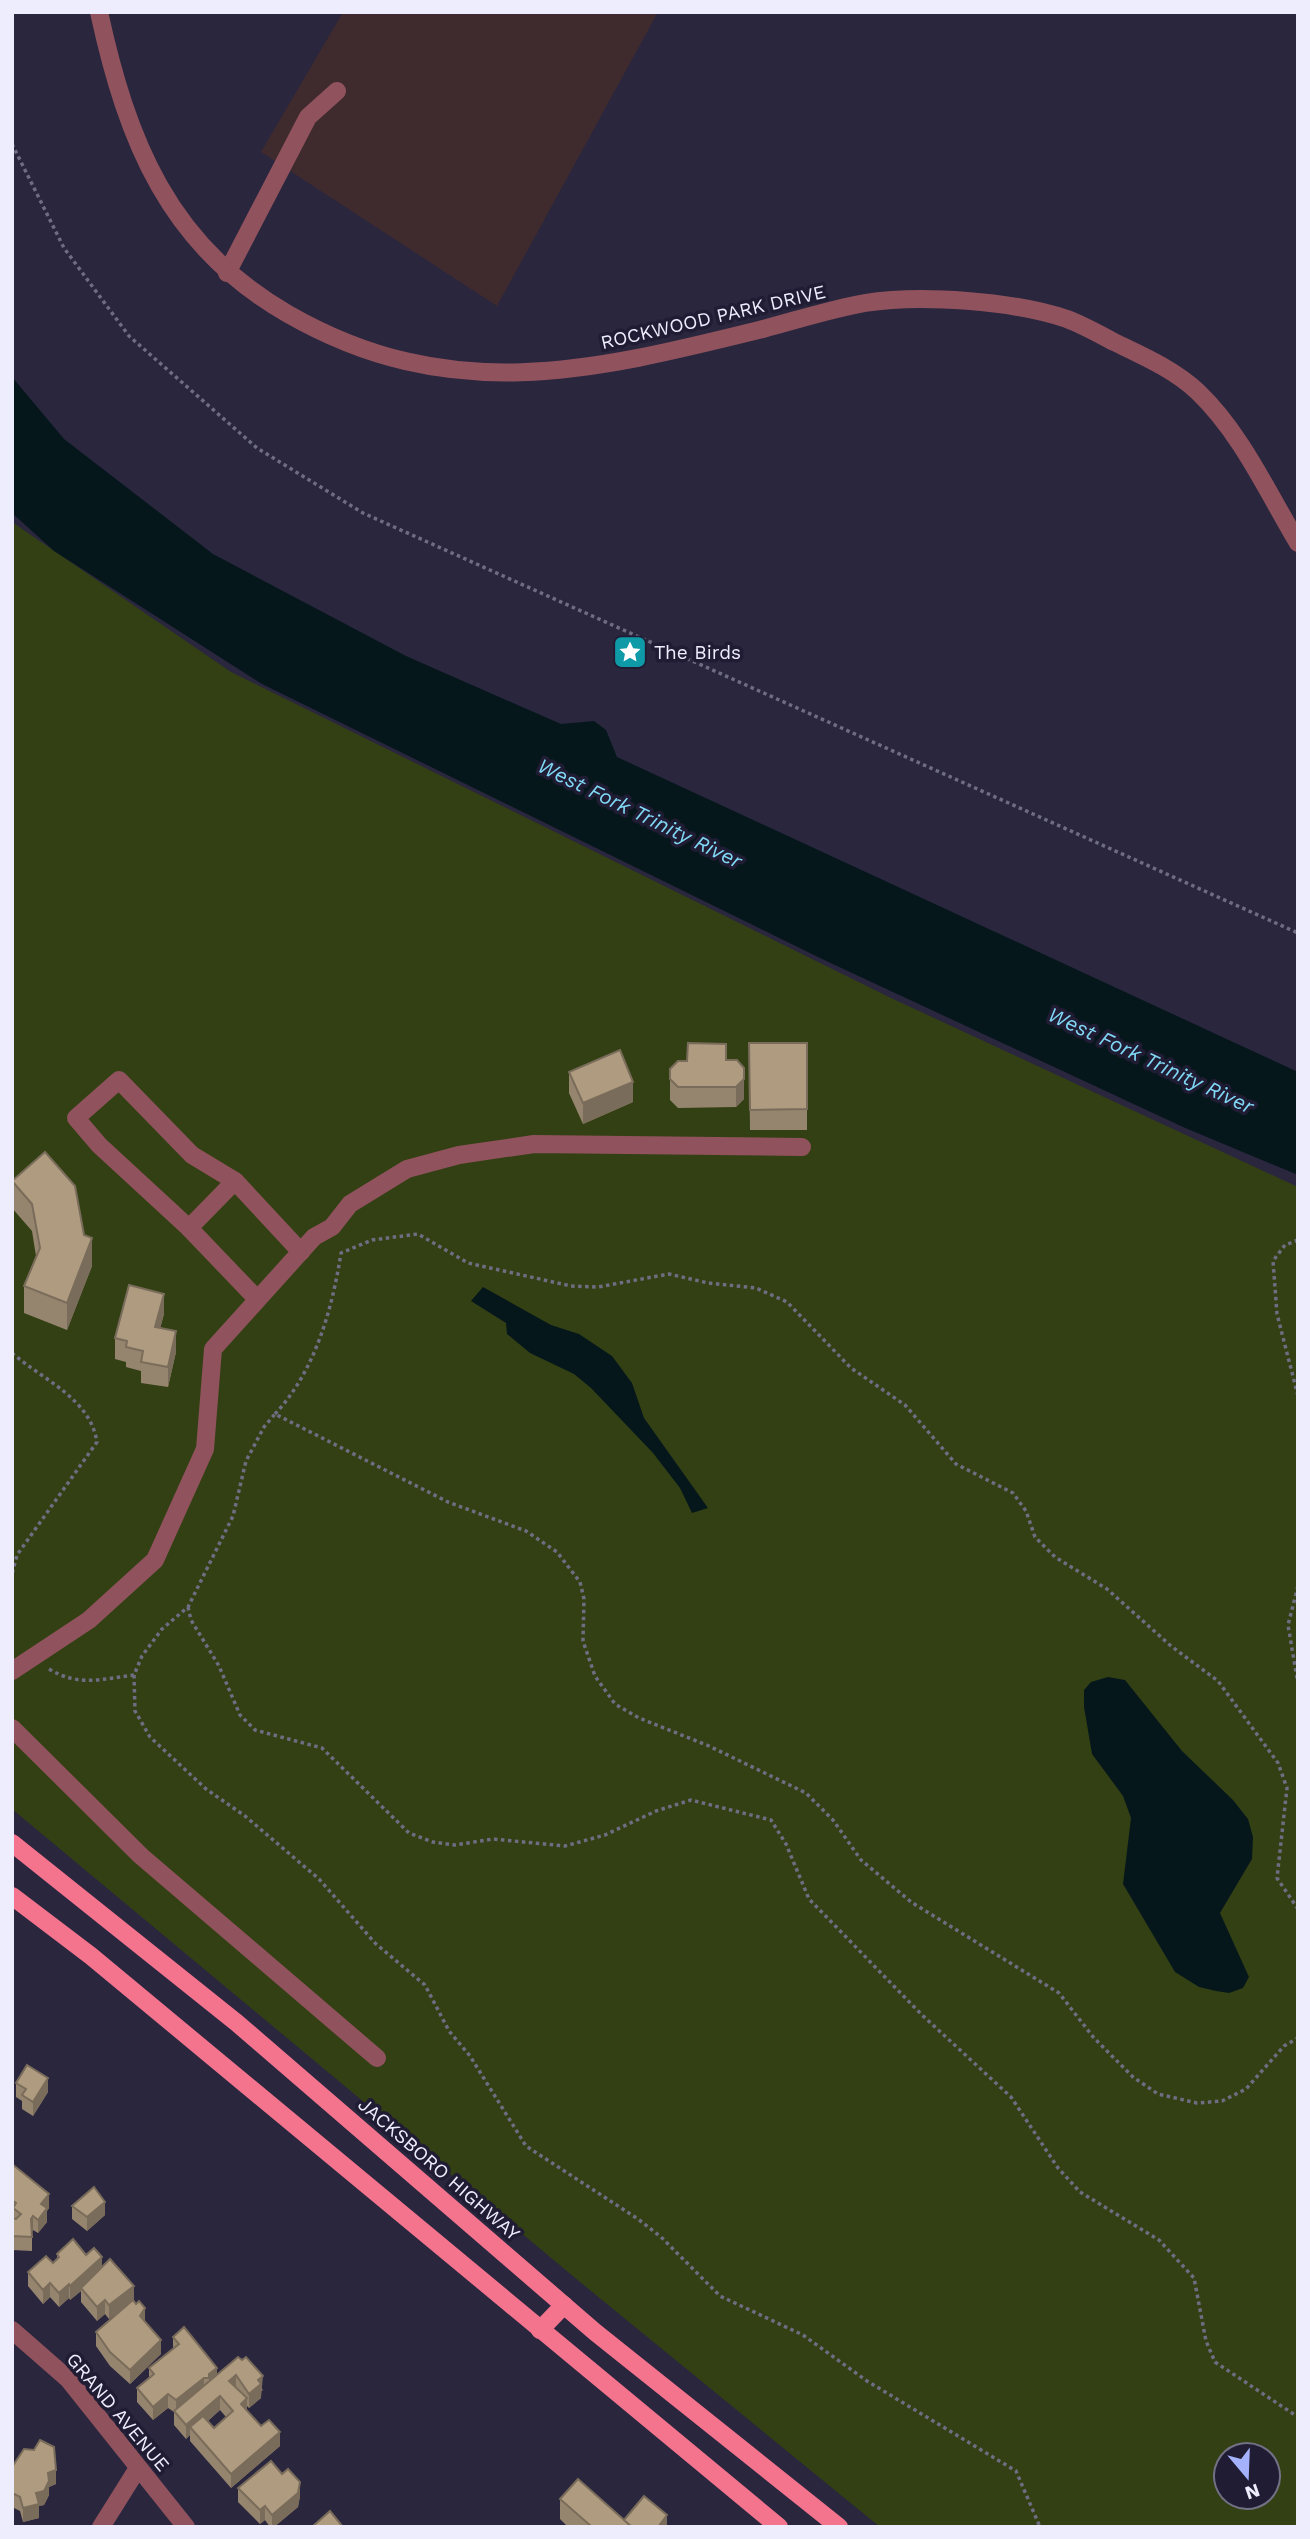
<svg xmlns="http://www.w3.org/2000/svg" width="1310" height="2539" font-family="'Work Sans',sans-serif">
	<rect width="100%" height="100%" fill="#29263e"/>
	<polygon fill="#3f2b2e" points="343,12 658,12 497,306 261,152"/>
	<path fill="#334014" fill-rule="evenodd" d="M 12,522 L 231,672 L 891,998 L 1298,1187 L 1298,2527 L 880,2527 L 580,2282 L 12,1809 ZM 1226,2455 L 1268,2455 L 1268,2497 L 1226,2497 Z"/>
	<g fill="#06171c">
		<polygon points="12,377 64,439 213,554 406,656 561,724 594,721 606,730 617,757 1298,1072 1298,1175 1183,1127 822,959 262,684 54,551 12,513"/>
		<polygon points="483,1287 551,1325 579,1334 612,1356 632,1383 644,1418 708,1508 692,1513 680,1488 653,1453 591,1388 574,1374 530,1353 507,1334 506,1323 471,1301"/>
		<polygon points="1108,1677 1125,1680 1182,1751 1233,1800 1248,1819 1253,1837 1252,1859 1220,1913 1249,1977 1243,1988 1229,1993 1216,1991 1199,1987 1175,1972 1123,1884 1131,1818 1123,1796 1092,1754 1084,1707 1084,1690 1091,1682"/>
	</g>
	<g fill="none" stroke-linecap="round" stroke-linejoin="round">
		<g stroke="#6f6d82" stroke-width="3.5" stroke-dasharray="3.5 3.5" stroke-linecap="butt">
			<polyline points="12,144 64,248 129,336 257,448 363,513 1298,933"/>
			<polyline points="1298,1240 1285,1245 1273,1261 1277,1314 1298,1396"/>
			<path d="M 12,1353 C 43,1380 90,1398 97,1442 L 17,1555 L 12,1574"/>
			<path d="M 275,1414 C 315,1371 332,1310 341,1253 L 372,1240 L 418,1234 L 468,1263 L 571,1286 L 598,1287 L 669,1274 L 708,1283 L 756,1288 L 787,1302 L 851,1368 L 905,1405 L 956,1464 L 1013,1493 L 1026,1511 L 1035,1537 L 1055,1557 L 1107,1589 L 1171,1646 L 1218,1681 L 1278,1763 L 1287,1788 L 1277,1878 L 1298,1909"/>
			<polyline points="1298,1586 1288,1625 1298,1684"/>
			<polyline points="188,1607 191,1620 219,1666 240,1715 255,1730 322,1748 409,1833 433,1842 455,1845 493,1839 565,1846 605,1835 656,1811 691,1800 771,1820 786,1844 809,1899 921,2014 1011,2097 1058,2168 1080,2192 1159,2240 1194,2278 1206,2341 1215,2362 1298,2417"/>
			<path d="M 49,1669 C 79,1687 101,1679 134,1675 L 142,1656 L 162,1629 L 188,1607 L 233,1516 L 246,1461 L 264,1427 L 275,1414 L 448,1502 L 526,1531 L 557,1552 L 580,1582 L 584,1599 L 583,1641 L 595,1676 L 615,1704 L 639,1718 L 709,1746 L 806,1793 L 833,1820 L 861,1860 L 911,1902 L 1059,1993 L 1094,2038 L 1133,2077 L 1158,2094 L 1197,2103 L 1222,2101 L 1246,2089 L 1284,2046 L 1298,2038"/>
			<polyline points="134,1675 135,1711 150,1737 206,1789 245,1816 319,1879 375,1943 425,1985 449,2031 470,2056 526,2146 638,2219 661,2237 720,2296 803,2335 867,2381 1016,2471 1040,2527"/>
		</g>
		<g stroke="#90525c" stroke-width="18">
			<path d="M 99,12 C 127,141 169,246 288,314 C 450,407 593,371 763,329 C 797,320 831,309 865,303 C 921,294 1014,301 1067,319 C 1083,325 1099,334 1114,342 C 1143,356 1175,370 1198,392 C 1241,433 1268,493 1298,543"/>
			<polyline points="227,273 308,117 337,91"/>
			<polyline points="189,1228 99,1145 76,1118 119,1080 192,1155 235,1181"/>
			<polyline points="257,1299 189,1228 235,1181 301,1252"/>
			<polyline points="12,1671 89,1620 155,1560 205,1449 213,1349 314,1237 332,1227 350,1204 407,1169 459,1155 534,1144 802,1147"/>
			<polyline points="12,1728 141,1856 377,2058"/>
			<polyline points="12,2330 68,2379 186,2527"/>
			<polyline points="101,2527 138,2468"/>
		</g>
		<g stroke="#f4748e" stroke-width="18">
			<polyline points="12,1843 237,2023 595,2332 839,2527"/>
			<polyline points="12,1896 91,1956 779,2527"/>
			<polyline points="540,2330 564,2305"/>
		</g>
	</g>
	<g fill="#96856e" fill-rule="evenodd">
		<polygon points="749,1043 807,1043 807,1130 750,1130"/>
		<polygon points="726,1060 744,1068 744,1099 736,1107 678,1108 670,1100 670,1069"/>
		<polygon points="569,1072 633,1102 583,1124 569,1093"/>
		<polygon points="12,1181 84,1235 92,1266 67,1330 24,1313 24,1286 36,1256 32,1231 12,1208"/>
		<polygon points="164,1314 160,1328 176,1352 168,1387 141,1383 141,1371 126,1367 126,1362 115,1359 115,1338"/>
		<polygon points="16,2083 48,2092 33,2116 22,2109 22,2101 16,2097"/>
		<polygon points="12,2164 49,2208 47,2211 47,2222 38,2233 33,2230 32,2232 32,2251 12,2250"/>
		<polygon points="72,2206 105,2215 87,2231 72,2219"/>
		<polygon points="57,2254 86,2255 102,2268 134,2300 161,2354 130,2384 110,2366 96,2346 96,2332 126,2306 109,2319 105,2314 97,2321 81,2302 81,2291 70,2300 69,2298 59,2307 50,2297 43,2304 28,2286 28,2272 53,2263 57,2260"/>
		<path d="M 173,2337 L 217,2374 L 238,2357 L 263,2390 L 261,2391 L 261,2398 L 249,2408 L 247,2406 L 247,2411 L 280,2446 L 231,2488 L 190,2441 L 190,2435 L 186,2439 L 174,2425 L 174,2412 L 168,2408 L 153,2420 L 137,2402 L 137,2388 L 149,2378 L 149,2368 L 173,2349 ZM 220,2410 L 226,2417 L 214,2428 L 208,2421 Z"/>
		<polygon points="12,2467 56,2484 49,2487 49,2495 44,2505 39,2506 39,2518 23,2522 20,2511 12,2507"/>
		<polygon points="238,2488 300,2496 298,2507 274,2527 270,2527 265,2520 260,2524 238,2502"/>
		<polygon points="560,2499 624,2520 667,2527 568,2527 560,2519"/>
	</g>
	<g fill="#7a6c5a">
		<polygon points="744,1079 744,1099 736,1107 736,1087"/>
		<polygon points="633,1082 633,1102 583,1124 583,1103"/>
		<polygon points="92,1238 92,1266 67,1330 67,1303"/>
		<polygon points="164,1294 164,1314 155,1348 155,1327"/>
		<polygon points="176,1331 176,1352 168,1387 168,1367"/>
		<polygon points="48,2078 48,2092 33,2116 33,2102"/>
		<polygon points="49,2194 49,2208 47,2211 47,2222 38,2233 38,2220 41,2204"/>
		<polygon points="105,2202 105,2215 87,2231 87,2217"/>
		<polygon points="33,2216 33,2230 31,2232 31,2219"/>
		<polygon points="102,2257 102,2271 81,2288 81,2291 70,2300 70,2286"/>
		<polygon points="50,2283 50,2297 43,2304 43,2290"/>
		<polygon points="69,2284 69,2298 59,2307 59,2293"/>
		<polygon points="134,2286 134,2300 109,2319 109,2305"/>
		<polygon points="105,2300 105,2314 97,2321 97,2307"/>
		<polygon points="145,2308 145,2322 140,2316"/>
		<polygon points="161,2340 161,2354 130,2384 130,2370"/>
		<polygon points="217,2368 217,2381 209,2388 209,2374"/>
		<polygon points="236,2375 236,2389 229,2381"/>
		<polygon points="263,2376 261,2398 249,2408 249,2394 258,2380"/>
		<polygon points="204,2378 204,2392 176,2414 176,2400"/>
		<polygon points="168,2394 168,2408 153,2420 153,2407"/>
		<polygon points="220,2396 220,2410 195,2432 190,2427 190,2435 186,2439 186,2425"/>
		<polygon points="247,2398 247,2412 241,2404"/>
		<polygon points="280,2432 280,2446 231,2488 231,2474"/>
		<polygon points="56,2470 56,2484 49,2487 49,2495 44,2505 39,2506 39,2518 23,2522 23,2508 36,2493 48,2473"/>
		<polygon points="300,2482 300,2496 298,2507 274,2527 272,2527 272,2515"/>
		<polygon points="265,2506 265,2520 260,2524 260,2510"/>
		<polygon points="667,2515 667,2527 658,2527"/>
	</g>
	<g fill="#ae9b80" stroke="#7a6c5a" stroke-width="2">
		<polygon points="688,1043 726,1044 726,1060 737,1060 744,1068 744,1079 736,1087 678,1087 670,1079 670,1069 678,1061 687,1061"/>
		<polygon points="749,1043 807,1043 807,1109 750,1110"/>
		<polygon points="620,1050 633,1082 583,1103 569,1072"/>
		<polygon points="45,1152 75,1186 84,1235 92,1238 67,1303 24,1286 40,1248 32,1204 12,1181"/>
		<polygon points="129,1285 164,1294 155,1327 176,1331 168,1367 141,1362 143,1351 126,1347 127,1341 115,1338"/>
		<polygon points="27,2065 48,2078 33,2102 22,2095 26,2089 16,2083"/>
		<polygon points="12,2164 49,2194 41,2204 47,2208 38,2220 33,2216 31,2219 32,2237 12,2236 12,2218 16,2219 21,2214 13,2208 16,2203 12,2200"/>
		<polygon points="94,2187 105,2202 87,2217 72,2206"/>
		<polygon points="73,2239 86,2255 94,2248 102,2257 70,2286 69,2284 59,2293 50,2283 43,2290 28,2272 46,2256 53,2263 59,2257 57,2254"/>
		<polygon points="110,2259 134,2286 109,2305 105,2300 97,2307 81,2288"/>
		<polygon points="133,2300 136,2304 139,2301 145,2308 140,2316 161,2340 130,2370 110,2352 96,2332"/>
		<polygon points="184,2327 217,2368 209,2374 209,2378 204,2378 176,2400 168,2394 153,2407 137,2388 154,2374 149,2368 179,2344 173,2337"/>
		<polygon points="238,2357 242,2360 246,2357 263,2376 258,2380 261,2384 249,2394 236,2375 229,2381 247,2398 241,2404 261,2426 269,2420 280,2432 231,2474 190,2427 203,2416 214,2428 233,2411 220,2396 186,2425 174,2411"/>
		<polygon points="40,2440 54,2447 56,2470 48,2473 49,2481 44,2491 36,2493 39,2504 23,2508 20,2497 12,2493 12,2467 24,2449 34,2450"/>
		<polygon points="271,2461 282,2474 288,2469 300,2482 298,2493 272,2515 265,2506 260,2510 238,2488"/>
		<polygon points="578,2479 632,2527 592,2527 560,2499"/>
		<polygon points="644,2496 667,2515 658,2527 632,2527 624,2520"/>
		<polygon points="330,2511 343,2527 312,2527"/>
	</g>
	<defs>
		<g id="sight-square" transform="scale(1.75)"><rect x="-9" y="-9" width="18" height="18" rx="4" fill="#0f9aa8" stroke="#201c34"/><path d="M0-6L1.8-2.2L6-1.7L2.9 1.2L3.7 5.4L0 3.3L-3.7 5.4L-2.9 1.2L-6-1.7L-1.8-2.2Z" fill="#fff"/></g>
	</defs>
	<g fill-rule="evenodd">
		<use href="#sight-square" x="630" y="652"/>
	</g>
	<g text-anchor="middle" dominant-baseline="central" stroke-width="7" stroke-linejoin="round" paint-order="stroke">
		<g font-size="19" fill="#eeedfd" stroke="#201c34">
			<text transform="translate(713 317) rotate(-13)">ROCKWOOD PARK DRIVE</text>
			<text transform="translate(439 2169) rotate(41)">JACKSBORO HIGHWAY</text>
			<text transform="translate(118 2412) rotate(50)">GRAND AVENUE</text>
		</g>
		<g font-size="19" fill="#eeedfd" stroke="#201c34" text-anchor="start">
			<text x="654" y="652">The Birds</text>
		</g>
		<g font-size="21" font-style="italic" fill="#80d8f5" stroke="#201c34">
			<text transform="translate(640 813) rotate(26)">West Fork Trinity River</text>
			<text transform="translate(1151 1060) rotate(25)">West Fork Trinity River</text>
		</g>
	</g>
	<rect width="1310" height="2539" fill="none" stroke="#eeedfd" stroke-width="28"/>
	<g transform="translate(1247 2476) rotate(161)"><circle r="33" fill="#201c34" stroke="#727084" stroke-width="2"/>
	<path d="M0-5L12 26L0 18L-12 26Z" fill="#a4b2fc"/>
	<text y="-10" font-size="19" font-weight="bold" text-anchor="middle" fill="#eeedfd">N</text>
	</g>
</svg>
